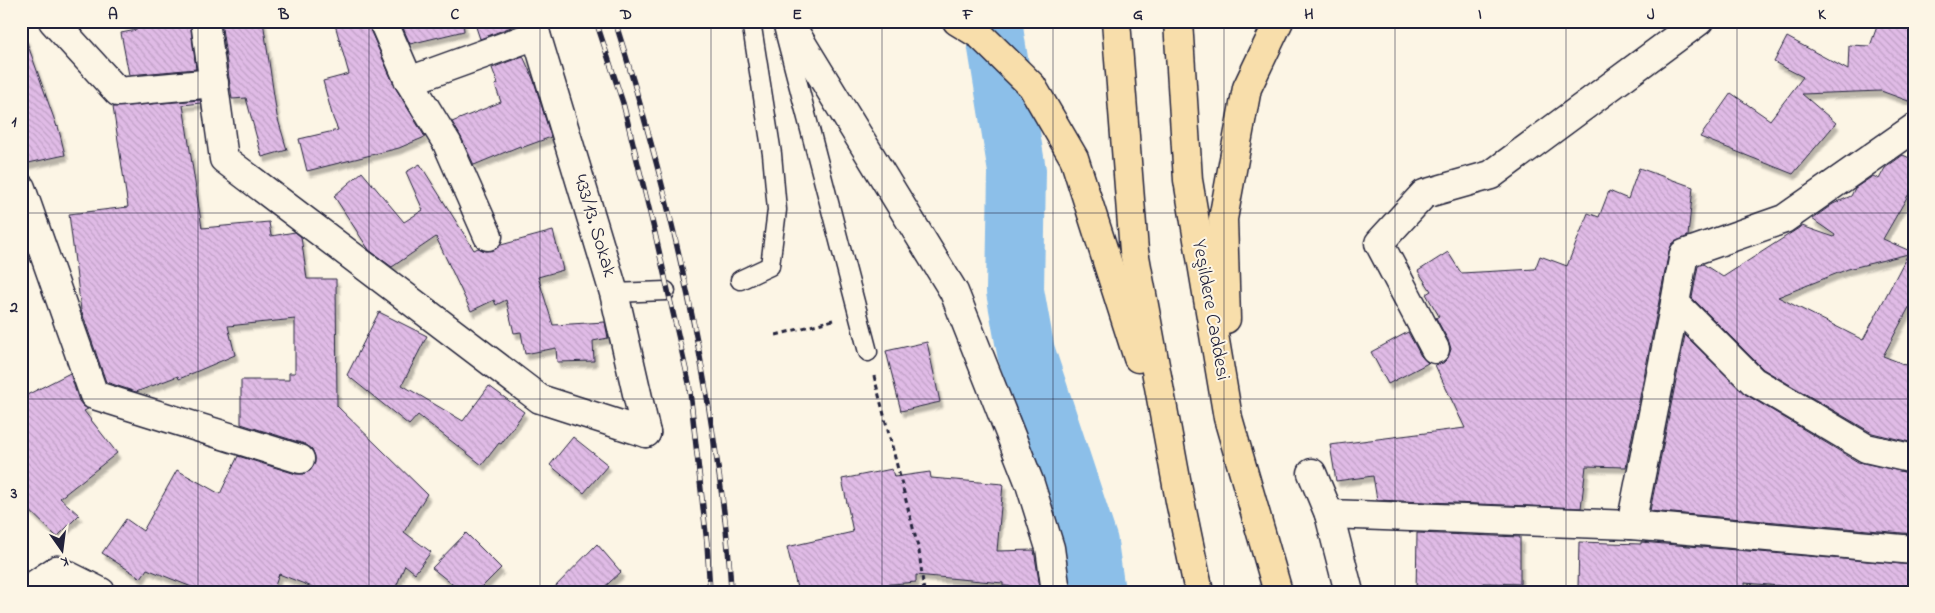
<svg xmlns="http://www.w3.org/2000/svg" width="1935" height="613" font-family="'Indie Flower',sans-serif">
	<defs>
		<pattern id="building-back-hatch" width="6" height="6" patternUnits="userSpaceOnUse" patternTransform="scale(1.25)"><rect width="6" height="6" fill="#e0bbe6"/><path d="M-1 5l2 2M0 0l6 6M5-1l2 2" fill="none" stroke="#c0a0c6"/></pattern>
		<filter id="shadow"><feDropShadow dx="3" dy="5.5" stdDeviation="1" flood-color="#0004"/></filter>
	</defs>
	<rect width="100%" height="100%" fill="#fcf5e5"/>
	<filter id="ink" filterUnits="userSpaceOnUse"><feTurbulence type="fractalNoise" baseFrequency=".02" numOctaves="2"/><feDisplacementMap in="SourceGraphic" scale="10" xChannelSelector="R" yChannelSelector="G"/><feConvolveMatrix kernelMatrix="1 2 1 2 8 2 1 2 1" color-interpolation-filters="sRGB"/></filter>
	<g filter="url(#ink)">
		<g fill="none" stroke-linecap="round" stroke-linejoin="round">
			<polyline stroke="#8cbfe9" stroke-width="58" points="994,21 995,35 1017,171 1015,291 1026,352 1089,543 1096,592"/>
		</g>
		<g fill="url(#building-back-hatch)" stroke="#22223b" fill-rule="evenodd" filter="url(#shadow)">
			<polygon points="134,21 190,21 196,69 129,75 121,33 136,30"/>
			<polygon points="221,21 263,21 277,116 287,150 262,157 246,98 232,99"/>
			<polygon points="334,21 368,21 369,27 395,87 425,137 399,148 307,171 299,139 338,130 333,118 323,81 349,74"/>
			<polygon points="400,21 463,21 464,31 410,44"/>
			<polygon points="474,21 509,21 511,27 480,39"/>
			<polygon points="1879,21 1914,21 1914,103 1881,91 1802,94 1836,123 1793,174 1700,137 1731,93 1770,120 1803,77 1774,62 1787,37 1848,70 1849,45 1870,46"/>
			<polygon points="21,37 25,37 57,127 58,126 65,155 24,164 21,150"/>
			<polygon points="523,56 534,81 551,137 521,148 520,146 474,165 461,137 452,122 501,102 495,85 498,84 492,68"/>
			<polygon points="200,100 201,103 183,105 202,228 269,222 271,236 295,232 301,237 307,279 336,279 337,406 427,494 404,532 431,552 415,573 405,565 394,592 325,592 279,574 273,592 204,592 147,569 141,578 102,553 126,519 143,531 177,470 220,494 238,456 296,474 303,474 310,471 315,463 315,456 312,449 305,444 241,424 241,380 289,380 289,373 295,373 295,319 228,326 235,355 179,379 178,376 136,392 106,382 81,310 69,214 128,207 113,107"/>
			<path d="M 1903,155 L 1914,160 L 1914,185 L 1883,239 L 1910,251 L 1914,243 L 1914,298 L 1883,356 L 1914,368 L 1914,443 L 1872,433 L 1763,369 L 1692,298 L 1698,266 L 1703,264 L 1723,277 L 1802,226 L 1834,237 L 1835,235 L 1812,219 L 1833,204 L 1851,196 L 1855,188 L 1873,176 L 1879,179 L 1885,168 ZM 1908,254 L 1863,340 L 1778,297 L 1848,269 Z"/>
			<polygon points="420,164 474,250 478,248 486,251 494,250 501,245 553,231 563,270 538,277 553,325 605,322 608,338 593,341 594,361 557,362 556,348 525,354 521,332 514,333 506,300 496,305 494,300 471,311 436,237 392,267 369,250 334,196 362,172 404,222 423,210 406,172"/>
			<polygon points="1639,168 1693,187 1688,236 1672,244 1669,251 1626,467 1586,466 1581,508 1377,500 1373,476 1336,481 1330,445 1465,428 1435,365 1443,363 1448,358 1451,349 1449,342 1436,318 1439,316 1426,294 1431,291 1418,271 1448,252 1461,273 1535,269 1540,256 1567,266 1588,213 1599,217 1609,191 1628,199"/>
			<polygon points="379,312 427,336 402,385 463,421 489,386 524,412 501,444 499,443 482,465 418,415 409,425 347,375"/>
			<polygon points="1408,332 1421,356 1428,363 1388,384 1371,352"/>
			<polygon points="1685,335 1745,394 1858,462 1914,474 1914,534 1650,511"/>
			<polygon points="927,342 940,402 901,411 886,351"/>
			<polygon points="70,373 79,401 83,406 88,409 84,411 117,453 60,498 79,515 57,537 21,502 21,398"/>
			<polygon points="573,437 608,465 584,493 550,465"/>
			<polygon points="892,469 894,477 930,472 931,478 1003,484 997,551 1034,550 1040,588 1003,586 1003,583 916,575 916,582 798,592 787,547 853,532 842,479"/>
			<polygon points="466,533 501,568 477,592 462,592 432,568"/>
			<polygon points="1417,533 1520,537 1520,584 1483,583 1483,592 1416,592"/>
			<polygon points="1579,542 1641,544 1641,542 1914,565 1914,592 1804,592 1804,588 1745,583 1745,592 1625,592 1625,589 1578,588"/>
			<polygon points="597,544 621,572 599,592 550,592"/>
		</g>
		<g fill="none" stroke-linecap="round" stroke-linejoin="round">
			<g stroke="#22223b" stroke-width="21">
				<g id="service">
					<polyline points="783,26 868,352"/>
					<polyline points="740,280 770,266 777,210 772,154 751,21"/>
					<polyline points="614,293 666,291"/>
				</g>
			</g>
			<g stroke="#22223b" stroke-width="31">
				<g id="minor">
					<polyline points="53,21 118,92 214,83"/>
					<polyline points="205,21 224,159 540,399 646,433"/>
					<polyline points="383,21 409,81 447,143 488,236"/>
					<polyline points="532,21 614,293 646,433"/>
					<polyline points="409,81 536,35"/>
					<polyline points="1914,128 1784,219 1684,254 1675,303 1753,381 1866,448 1914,459"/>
					<polyline points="21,188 94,395 300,459"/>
					<polyline points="1675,303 1631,525 1914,550"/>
					<polyline points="1435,349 1379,243 1424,194 1491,175 1699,21"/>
					<polyline points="1312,473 1329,514 1349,592"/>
					<polyline points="1329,514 1631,525"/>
					<polyline points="24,592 57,570 101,592"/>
				</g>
			</g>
			<g stroke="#22223b" stroke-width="31">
				<polyline id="tertiary" points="788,21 954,292 1030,484 1050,548 1056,592"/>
			</g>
			<g stroke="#22223b" stroke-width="31">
				<g id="trunk">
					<polyline points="957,21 980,35 1032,86 1074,158 1138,358"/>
					<polyline points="1116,21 1134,251 1180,501 1199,592"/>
					<polyline points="1178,21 1188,180 1228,418 1278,592"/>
					<polyline points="1226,319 1223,219 1247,88 1279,21"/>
				</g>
			</g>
			<g stroke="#22223b" stroke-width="3" stroke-dasharray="5 4" stroke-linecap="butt">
				<polyline points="776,335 833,320"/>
				<polyline points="874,376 919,551 924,592"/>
			</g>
			<use href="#service" stroke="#fcf5e5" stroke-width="18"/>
			<use href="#minor" stroke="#fcf5e5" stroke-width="28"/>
			<use href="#tertiary" stroke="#fcf5e5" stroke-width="28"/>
			<use href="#trunk" stroke="#f8deab" stroke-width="28"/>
			<g stroke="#22223b" stroke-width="5.5">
				<g id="rail">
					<polyline points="596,21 623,103 654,229 689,383 707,543 710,592"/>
					<path d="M 615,21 C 659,160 693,297 714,441 C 722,492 729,541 731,592"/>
				</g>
			</g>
			<use href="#rail" stroke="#fcf5e5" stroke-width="4" stroke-dasharray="11" stroke-linecap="butt"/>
		</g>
	</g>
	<path fill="none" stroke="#22223b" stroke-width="1" stroke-opacity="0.55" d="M 198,21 L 198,592M 369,21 L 369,592M 540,21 L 540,592M 711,21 L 711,592M 882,21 L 882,592M 1053,21 L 1053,592M 1224,21 L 1224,592M 1395,21 L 1395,592M 1566,21 L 1566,592M 1737,21 L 1737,592M 21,213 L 1914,213M 21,399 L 1914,399"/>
	<g text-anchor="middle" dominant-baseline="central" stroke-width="4" stroke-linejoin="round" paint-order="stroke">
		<g font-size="20" fill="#22223b" stroke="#fcf5e5">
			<text transform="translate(594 226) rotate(73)">433/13. Sokak</text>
			<text transform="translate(1210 310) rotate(80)">Yeşildere Caddesi</text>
		</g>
	</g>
	<rect width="1935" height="613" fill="none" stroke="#fcf5e5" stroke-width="55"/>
	<g transform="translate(62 550) rotate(166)" stroke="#fcf5e5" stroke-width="4" paint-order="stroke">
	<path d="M0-4L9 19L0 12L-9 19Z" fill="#22223b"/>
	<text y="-8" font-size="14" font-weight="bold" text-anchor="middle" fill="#22223b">K</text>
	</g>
	<rect x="28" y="28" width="1880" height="558" fill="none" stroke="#22223b" stroke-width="2"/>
	<g font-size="16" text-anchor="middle" font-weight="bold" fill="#22223b">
		<text x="113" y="19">A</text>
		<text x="284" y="19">B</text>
		<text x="455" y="19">C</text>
		<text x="626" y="19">D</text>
		<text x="797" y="19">E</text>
		<text x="968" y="19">F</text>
		<text x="1138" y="19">G</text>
		<text x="1309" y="19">H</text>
		<text x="1480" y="19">I</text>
		<text x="1651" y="19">J</text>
		<text x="1822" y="19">K</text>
		<text x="14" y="126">1</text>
		<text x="14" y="312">2</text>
		<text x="14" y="498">3</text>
	</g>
</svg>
